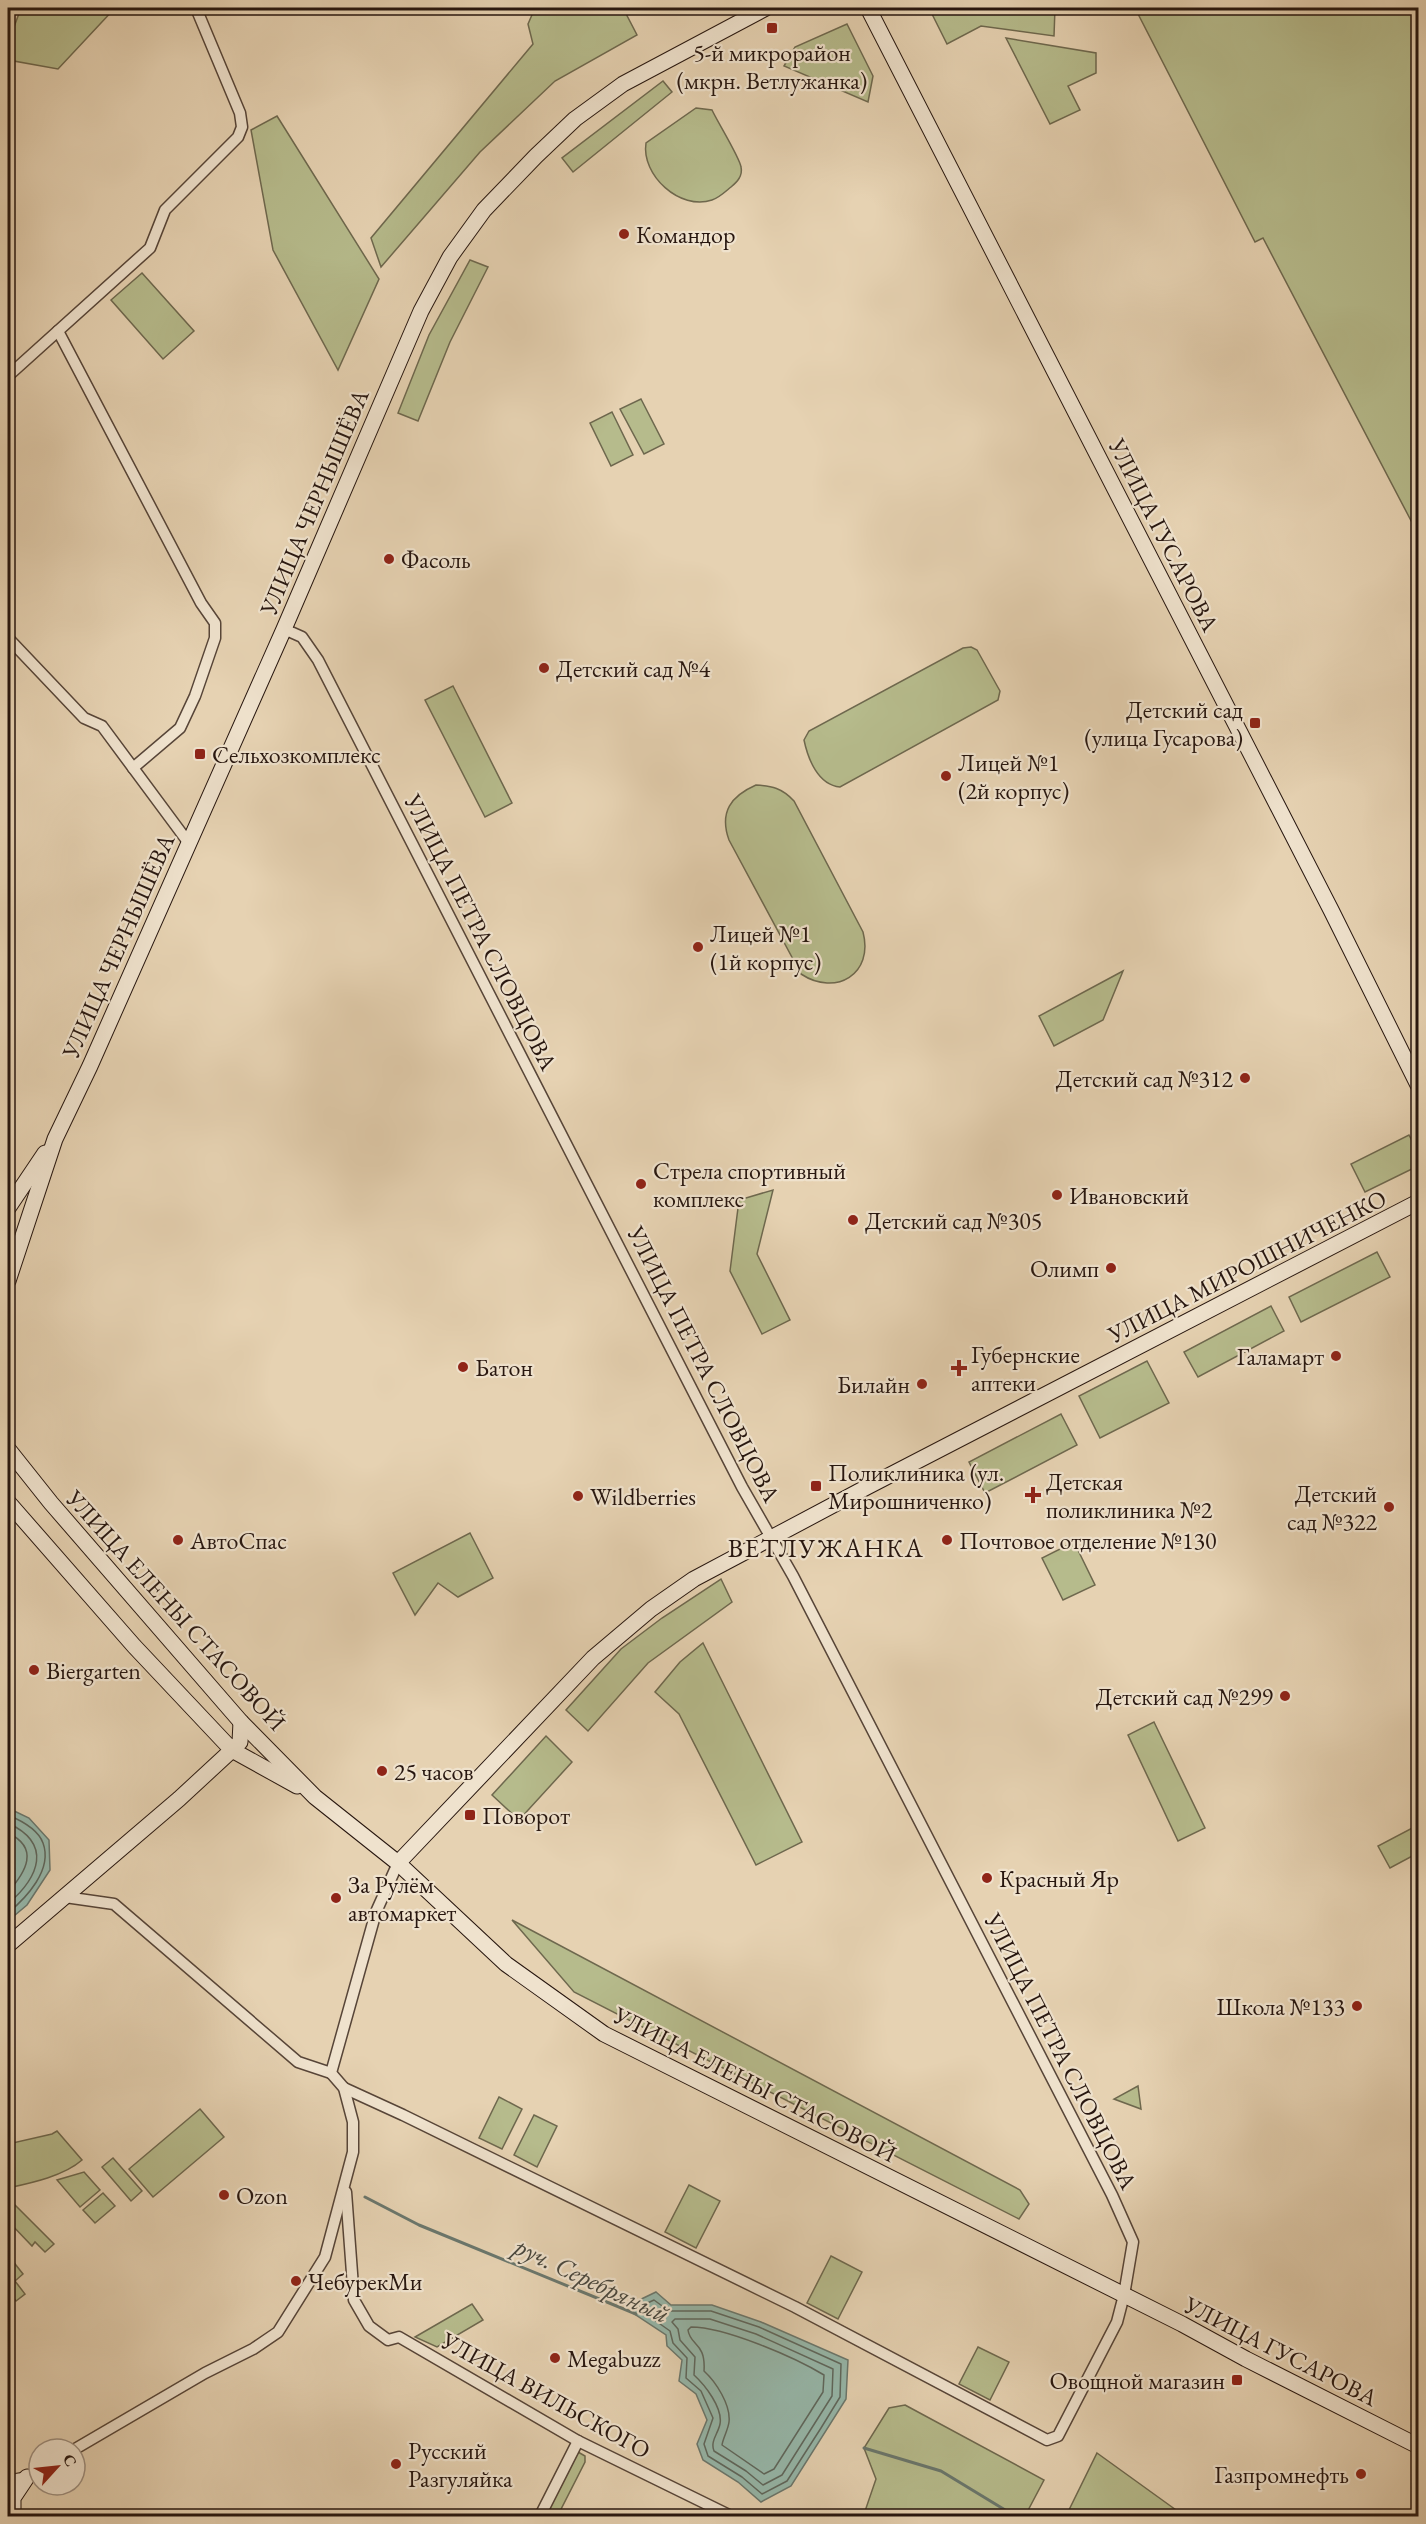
<svg xmlns="http://www.w3.org/2000/svg" width="1426" height="2524" font-family="'EB Garamond',serif">
	<rect width="100%" height="100%" fill="#e6d2b2"/>
	<filter id="stains"><feTurbulence type="fractalNoise" baseFrequency=".00333" numOctaves="4"/><feColorMatrix values="0 0 0 0 .2 0 0 0 0 .09 0 0 0 0 .02 0 0 0 .5 -.17"/></filter>
	<radialGradient id="worn" r=".72"><stop offset=".6" stop-color="#630" stop-opacity="0"/><stop offset="1" stop-color="#630" stop-opacity=".3"/></radialGradient>
	<g fill="#b6bb8c" stroke="#6e684e" stroke-width="1.5">
		<polygon points="21,8 115,8 58,69 14,61 14,27"/>
		<polygon points="535,8 623,8 637,35 555,81 480,152 381,267 371,238 533,44 528,24"/>
		<polygon points="929,8 1055,8 1054,36 981,26 947,44"/>
		<polygon points="1135,8 1418,8 1418,534 1263,238 1255,242"/>
		<polygon points="847,24 873,76 868,102 784,66 795,47"/>
		<polygon points="1006,38 1096,53 1096,73 1068,86 1080,110 1050,124"/>
		<polygon points="663,81 672,92 573,172 562,158"/>
		<path d="M 696,108 L 712,110 C 717,121 740,158 741,167 C 743,176 737,182 731,187 C 726,191 719,198 712,200 C 680,211 641,175 646,143 Z"/>
		<polygon points="277,116 379,279 338,370 273,250 251,130"/>
		<polygon points="470,260 488,267 450,342 418,421 398,413 429,335"/>
		<polygon points="142,273 194,331 163,359 111,300"/>
		<polygon points="641,399 664,444 644,454 620,409"/>
		<polygon points="612,412 633,455 611,466 590,423"/>
		<path d="M 971,647 L 977,650 L 1000,691 L 998,700 L 840,787 C 818,785 808,759 804,740 L 809,731 L 963,648 Z"/>
		<polygon points="453,686 512,803 485,817 425,700"/>
		<path d="M 756,785 C 772,786 782,788 794,801 L 863,932 C 874,974 836,997 801,974 L 729,840 C 719,812 731,796 756,785 Z"/>
		<polygon points="1123,971 1103,1020 1054,1046 1039,1016"/>
		<polygon points="1409,1135 1418,1153 1418,1166 1365,1192 1351,1164"/>
		<polygon points="773,1190 757,1254 790,1320 762,1334 730,1271 739,1200"/>
		<polygon points="1377,1252 1390,1277 1301,1322 1289,1297"/>
		<polygon points="1271,1306 1284,1331 1198,1377 1184,1352"/>
		<polygon points="1147,1361 1169,1403 1100,1438 1079,1396"/>
		<polygon points="1061,1414 1077,1445 985,1493 969,1462"/>
		<polygon points="470,1533 493,1578 458,1597 438,1583 415,1615 393,1573"/>
		<polygon points="1074,1542 1095,1585 1063,1600 1042,1558"/>
		<polygon points="721,1579 732,1602 648,1663 588,1731 566,1710 621,1649 662,1618"/>
		<polygon points="703,1643 802,1842 756,1865 679,1714 655,1692 680,1662"/>
		<polygon points="1154,1722 1205,1828 1178,1841 1128,1735"/>
		<polygon points="546,1736 572,1762 519,1820 492,1795"/>
		<polygon points="1418,1825 1418,1853 1390,1868 1378,1846"/>
		<polygon points="512,1920 1020,2190 1029,2204 1019,2219 574,1992"/>
		<polygon points="1138,2086 1141,2109 1114,2099"/>
		<polygon points="499,2097 522,2109 502,2149 479,2138"/>
		<polygon points="200,2109 224,2137 153,2197 129,2169"/>
		<polygon points="534,2115 557,2126 537,2167 514,2155"/>
		<path d="M 57,2131 L 82,2160 C 64,2176 31,2183 8,2188 L 8,2144 L 52,2134 Z"/>
		<polygon points="113,2158 142,2191 131,2201 102,2167"/>
		<polygon points="84,2172 100,2190 80,2207 57,2180"/>
		<polygon points="689,2185 720,2201 696,2248 665,2232"/>
		<polygon points="103,2193 115,2206 95,2223 83,2210"/>
		<polygon points="11,2201 54,2244 45,2252 35,2242 32,2246 8,2221 8,2204"/>
		<polygon points="8,2255 23,2274 15,2281 25,2294 16,2301 8,2291"/>
		<polygon points="831,2256 862,2272 838,2319 807,2303"/>
		<polygon points="472,2304 483,2320 437,2347 415,2337"/>
		<polygon points="978,2347 1009,2362 990,2400 959,2384"/>
		<polygon points="905,2405 1044,2480 1025,2516 868,2516 864,2514 876,2479 864,2448 889,2408"/>
		<polygon points="578,2452 585,2456 585,2462 558,2515 548,2512"/>
		<polygon points="1097,2453 1183,2515 1184,2516 1066,2516"/>
	</g>
	<g fill="#96b8ab" stroke="#6a776d" stroke-width="1.5">
		<polygon points="8,1808 29,1818 49,1840 50,1870 27,1905 8,1921"/>
		<polygon points="656,2292 671,2305 712,2305 761,2322 848,2360 846,2399 791,2486 761,2502 738,2482 703,2460 697,2444 707,2420 696,2394 679,2381 682,2360 667,2346 666,2335 633,2313 633,2303"/>
	</g>
	<g fill="none" stroke-linecap="round" stroke-linejoin="round">
		<g stroke="#5e675d" stroke-width="1.5">
			<path d="M 8,1815 C 20,1820 38,1829 43,1843 C 53,1870 26,1898 8,1913"/>
			<path d="M 8,1823 C 53,1844 39,1877 8,1904"/>
			<path d="M 8,1833 C 40,1848 26,1872 8,1892"/>
			<polygon points="654,2300 669,2311 711,2311 759,2327 841,2364 840,2397 821,2428 787,2481 762,2494 742,2477 708,2456 704,2444 713,2418 701,2391 686,2378 687,2358 673,2343 670,2331 639,2309 641,2306"/>
			<path d="M 675,2319 L 710,2319 L 756,2334 L 833,2369 L 832,2396 L 782,2475 L 763,2485 L 746,2471 L 714,2451 C 710,2441 718,2434 720,2424 C 723,2408 705,2385 694,2375 L 695,2357 L 680,2340 L 678,2329 L 672,2322 Z"/>
			<path d="M 691,2327 C 725,2327 794,2357 824,2375 L 823,2392 L 774,2469 L 764,2474 L 722,2445 C 723,2438 728,2430 729,2422 C 731,2405 716,2382 704,2371 C 706,2342 690,2346 688,2330 Z"/>
		</g>
		<g stroke="#6a776d" stroke-width="3">
			<polyline points="365,2197 419,2225 636,2314"/>
			<polyline points="864,2448 941,2471 1015,2516"/>
		</g>
		<g stroke="#574538" stroke-width="13">
			<g id="street">
				<polyline points="58,331 201,603 215,623 215,638 195,696 180,728 133,768"/>
				<polyline points="8,376 150,248 165,210 238,137 242,127 240,113 196,8"/>
				<polyline points="284,629 302,637 318,660 742,1487 793,1576 1112,2195 1133,2242 1124,2295 1117,2322 1058,2436 1047,2440 795,2307 403,2115 344,2088"/>
				<polyline points="8,638 84,718 102,726 188,842"/>
				<polyline points="65,1897 114,1904 298,2062 331,2073"/>
				<polyline points="346,2192 354,2300 369,2326 388,2340 399,2337 578,2441 731,2516"/>
				<polyline points="75,2449 205,2373 253,2349 278,2332 325,2257 353,2152 353,2122 344,2088 331,2073 376,1912 398,1863"/>
				<polyline points="8,2481 27,2477 39,2470"/>
				<polyline points="540,2516 578,2441"/>
			</g>
		</g>
		<g stroke="#27160f" stroke-width="17">
			<g id="secondary">
				<polyline points="868,8 1331,910 1418,1085"/>
				<polyline points="8,1208 45,1153"/>
				<polyline points="8,1281 55,1139 90,1066 284,629 421,311 450,257 484,210 536,156 575,119 623,84 766,8"/>
				<polyline points="8,1449 51,1503 241,1722 315,1797 398,1863 506,1964 604,2034 1182,2324 1246,2359 1418,2446"/>
				<polyline points="8,1502 134,1646 232,1750 297,1786"/>
				<polyline points="398,1863 593,1658 651,1609 694,1579 867,1487 1418,1202"/>
				<polyline points="8,1945 179,1799 232,1750 240,1742 241,1722"/>
				<polyline points="13,2516 13,2498 27,2477"/>
			</g>
		</g>
		<use href="#street" stroke="#efe2cd" stroke-width="10"/>
		<use href="#secondary" stroke="#efe2cd" stroke-width="15"/>
	</g>
	<g fill="#8f2418" stroke="#efe2cd" stroke-width="2">
		<rect x="766" y="22" width="12" height="12" rx="3"/>
		<circle cx="624" cy="234" r="6"/>
		<circle cx="389" cy="559" r="6"/>
		<circle cx="544" cy="668" r="6"/>
		<rect x="1249" y="717" width="12" height="12" rx="3"/>
		<rect x="194" y="748" width="12" height="12" rx="3"/>
		<circle cx="946" cy="776" r="6"/>
		<circle cx="698" cy="947" r="6"/>
		<circle cx="1245" cy="1078" r="6"/>
		<circle cx="641" cy="1184" r="6"/>
		<circle cx="1057" cy="1195" r="6"/>
		<circle cx="853" cy="1220" r="6"/>
		<circle cx="1111" cy="1268" r="6"/>
		<circle cx="1336" cy="1356" r="6"/>
		<circle cx="463" cy="1367" r="6"/>
		<path d="M956 1359h6v6h6v6h-6v6h-6v-6h-6v-6h6z"/>
		<circle cx="922" cy="1384" r="6"/>
		<rect x="810" y="1480" width="12" height="12" rx="3"/>
		<path d="M1030 1486h6v6h6v6h-6v6h-6v-6h-6v-6h6z"/>
		<circle cx="578" cy="1496" r="6"/>
		<circle cx="1389" cy="1507" r="6"/>
		<circle cx="178" cy="1540" r="6"/>
		<circle cx="947" cy="1540" r="6"/>
		<circle cx="34" cy="1670" r="6"/>
		<circle cx="1285" cy="1696" r="6"/>
		<circle cx="382" cy="1771" r="6"/>
		<rect x="464" y="1809" width="12" height="12" rx="3"/>
		<circle cx="987" cy="1878" r="6"/>
		<circle cx="336" cy="1898" r="6"/>
		<circle cx="1357" cy="2006" r="6"/>
		<circle cx="224" cy="2195" r="6"/>
		<circle cx="296" cy="2281" r="6"/>
		<circle cx="555" cy="2358" r="6"/>
		<rect x="1231" y="2374" width="12" height="12" rx="3"/>
		<circle cx="396" cy="2464" r="6"/>
		<circle cx="1361" cy="2474" r="6"/>
	</g>
	<g text-anchor="middle" dominant-baseline="central" stroke-width="4.5" stroke-linejoin="round" paint-order="stroke">
		<g font-size="24" fill="#27160f" stroke="#efe2cd" text-anchor="start">
			<text x="772" y="52" text-anchor="middle">5-й микрорайон<tspan x="772" dy="28">(мкрн. Ветлужанка)</tspan></text>
			<text x="636" y="234">Командор</text>
			<text x="401" y="559">Фасоль</text>
			<text x="556" y="668">Детский сад №4</text>
			<text x="1243" y="709" text-anchor="end">Детский сад<tspan x="1243" dy="28">(улица Гусарова)</tspan></text>
			<text x="212" y="754">Сельхозкомплекс</text>
			<text x="958" y="762">Лицей №1<tspan x="958" dy="28">(2й корпус)</tspan></text>
			<text x="710" y="933">Лицей №1<tspan x="710" dy="28">(1й корпус)</tspan></text>
			<text x="1233" y="1078" text-anchor="end">Детский сад №312</text>
			<text x="653" y="1170">Стрела спортивный<tspan x="653" dy="28">комплекс</tspan></text>
			<text x="1069" y="1195">Ивановский</text>
			<text x="865" y="1220">Детский сад №305</text>
			<text x="1099" y="1268" text-anchor="end">Олимп</text>
			<text x="971" y="1354">Губернские<tspan x="971" dy="28">аптеки</tspan></text>
			<text x="1324" y="1356" text-anchor="end">Галамарт</text>
			<text x="475" y="1367">Батон</text>
			<text x="910" y="1384" text-anchor="end">Билайн</text>
			<text x="828" y="1472">Поликлиника (ул.<tspan x="828" dy="28">Мирошниченко)</tspan></text>
			<text x="1046" y="1481">Детская<tspan x="1046" dy="28">поликлиника №2</tspan></text>
			<text x="1377" y="1493" text-anchor="end">Детский<tspan x="1377" dy="28">сад №322</tspan></text>
			<text x="590" y="1496">Wildberries</text>
			<text x="190" y="1540">АвтоСпас</text>
			<text x="959" y="1540">Почтовое отделение №130</text>
			<text x="46" y="1670">Biergarten</text>
			<text x="1273" y="1696" text-anchor="end">Детский сад №299</text>
			<text x="394" y="1771">25 часов</text>
			<text x="482" y="1815">Поворот</text>
			<text x="999" y="1878">Красный Яр</text>
			<text x="348" y="1884">За Рулём<tspan x="348" dy="28">автомаркет</tspan></text>
			<text x="1345" y="2006" text-anchor="end">Школа №133</text>
			<text x="236" y="2195">Ozon</text>
			<text x="308" y="2281">ЧебурекМи</text>
			<text x="567" y="2358">Megabuzz</text>
			<text x="1225" y="2380" text-anchor="end">Овощной магазин</text>
			<text x="408" y="2450">Русский<tspan x="408" dy="28">Разгуляйка</tspan></text>
			<text x="1349" y="2474" text-anchor="end">Газпромнефть</text>
		</g>
		<g font-size="24" fill="#27160f" stroke="#efe2cd">
			<text transform="translate(314 502) rotate(-67)">УЛИЦА ЧЕРНЫШЁВА</text>
			<text transform="translate(1164 535) rotate(63)">УЛИЦА ГУСАРОВА</text>
			<text transform="translate(481 932) rotate(63)">УЛИЦА ПЕТРА СЛОВЦОВА</text>
			<text transform="translate(118 946) rotate(-66)">УЛИЦА ЧЕРНЫШЁВА</text>
			<text transform="translate(1247 1266) rotate(-27)">УЛИЦА МИРОШНИЧЕНКО</text>
			<text transform="translate(704 1364) rotate(63)">УЛИЦА ПЕТРА СЛОВЦОВА</text>
			<text transform="translate(176 1610) rotate(48)">УЛИЦА ЕЛЕНЫ СТАСОВОЙ</text>
			<text transform="translate(1061 2051) rotate(63)">УЛИЦА ПЕТРА СЛОВЦОВА</text>
			<text transform="translate(755 2084) rotate(27)">УЛИЦА ЕЛЕНЫ СТАСОВОЙ</text>
			<text transform="translate(1281 2351) rotate(27)">УЛИЦА ГУСАРОВА</text>
			<text transform="translate(546 2395) rotate(29)">УЛИЦА ВИЛЬСКОГО</text>
		</g>
		<g font-size="26" letter-spacing="1.5" fill="#27160f" stroke="#efe2cd">
			<text x="826" y="1548">ВЕТЛУЖАНКА</text>
		</g>
		<g font-size="26" font-style="italic" fill="#48473e" stroke="#efe2cd">
			<text transform="translate(592 2280) rotate(25)">руч. Серебряный</text>
		</g>
	</g>
	<rect width="1426" height="2524" fill="none" stroke="#e6d2b2" stroke-width="30"/>
	<rect x="9" y="9" width="1408" height="2506" fill="none" stroke="#27160f" stroke-width="3"/>
	<rect x="15" y="15" width="1396" height="2494" fill="none" stroke="#27160f" stroke-width="1.5"/>
	<g transform="translate(57 2467) rotate(63)"><circle r="28" fill="#efe2cd" stroke="#9f9081" stroke-width="1.5"/>
	<path d="M0-4.5L10 22L0 15L-10 22Z" fill="#8f2418"/>
	<text y="-9" font-size="16" font-weight="bold" text-anchor="middle" fill="#27160f">С</text>
	</g>
	<rect width="100%" height="100%" filter="url(#stains)"/>
	<rect width="100%" height="100%" fill="url(#worn)"/>
</svg>
